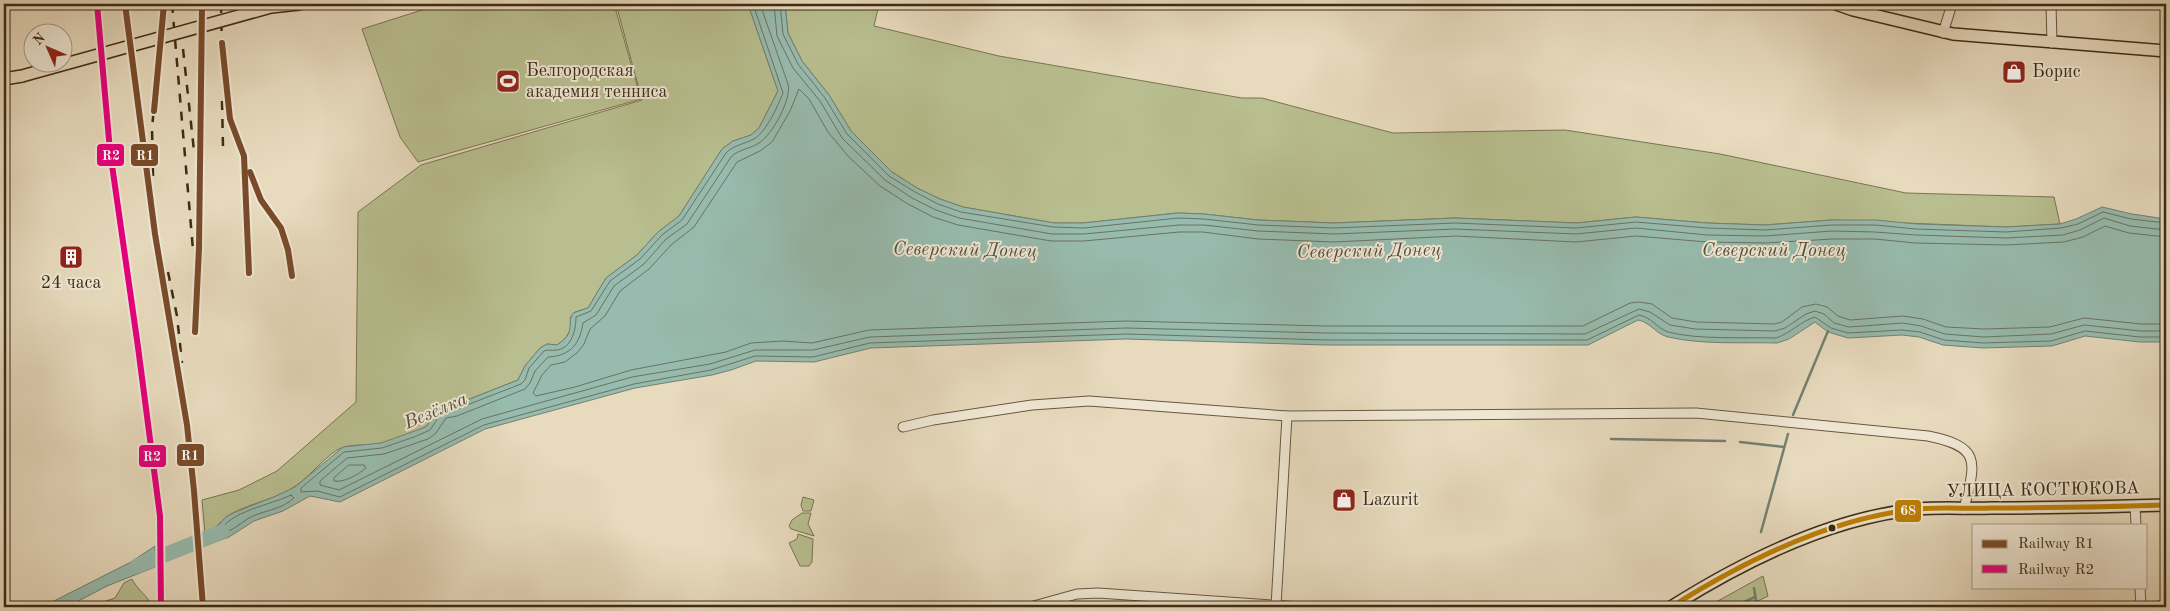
<svg xmlns="http://www.w3.org/2000/svg" width="2170" height="611" font-family="'Old Standard TT',serif">
	<rect width="100%" height="100%" fill="#e7dabd"/>
	<filter id="stains"><feTurbulence type="fractalNoise" baseFrequency=".004" numOctaves="4"/><feColorMatrix values="0 0 0 0 .2 0 0 0 0 .09 0 0 0 0 .02 0 0 0 .5 -.17"/></filter>
	<radialGradient id="worn" r=".72"><stop offset=".6" stop-color="#630" stop-opacity="0"/><stop offset="1" stop-color="#630" stop-opacity=".3"/></radialGradient>
	<g fill="#b8be8f" stroke="#7a7453">
		<polygon points="441,4 614,4 641,99 418,162 400,137 362,29"/>
		<path d="M 616,4 L 748,4 L 778,91 L 759,128 L 751,135 L 733,141 L 722,149 L 679,216 L 658,232 L 637,255 L 606,278 L 588,308 L 575,312 L 570,318 C 573,330 567,338 557,345 L 547,344 L 540,348 L 525,366 L 518,380 L 452,406 C 431,407 437,422 421,429 C 410,434 390,442 378,444 C 365,446 349,443 337,450 C 323,459 311,475 297,485 C 278,499 253,502 231,514 C 221,519 216,530 205,534 L 202,500 L 239,490 L 277,471 L 356,402 L 358,212 L 421,165 L 642,100 Z"/>
		<polygon points="785,4 879,4 874,26 999,56 1242,98 1262,98 1393,133 1565,130 1720,154 1906,193 2054,197 2060,224 2005,227 1832,220 1765,225 1707,223 1636,217 1577,223 1455,218 1334,223 1258,220 1204,214 1178,213 1083,223 1054,223 963,207 940,199 917,188 892,172 851,131 829,95 802,61 788,33"/>
		<polygon points="803,497 814,500 811,511 803,511 801,505"/>
		<polygon points="802,513 811,513 808,524 814,536 791,529 789,526 792,520"/>
		<polygon points="798,534 813,539 812,562 809,566 800,566 789,543 797,539"/>
		<polygon points="1763,576 1768,596 1746,607 1707,607"/>
		<path d="M 132,579 C 137,589 144,593 150,602 L 147,607 L 102,607 L 106,601 L 115,598 L 124,583 Z"/>
	</g>
	<g fill="#97bbae" stroke="#738172">
		<path d="M 748,4 L 785,4 L 788,33 L 802,61 L 829,95 L 851,131 L 892,172 L 917,188 L 940,199 L 963,207 L 1054,223 L 1083,223 L 1178,213 L 1204,214 L 1258,220 L 1334,223 L 1455,218 L 1577,223 L 1636,217 L 1707,223 L 1765,225 L 1832,220 L 1876,220 L 1916,224 L 2006,227 L 2060,224 L 2076,219 L 2102,207 L 2132,214 L 2166,219 L 2166,342 L 2140,342 L 2085,336 L 2052,346 L 1983,348 L 1943,345 L 1919,337 L 1902,335 L 1848,338 L 1828,332 L 1815,322 L 1789,339 L 1777,343 C 1741,342 1703,345 1668,337 C 1656,334 1650,322 1638,320 L 1588,345 L 1326,345 L 1126,339 L 871,348 L 814,362 L 756,361 L 731,370 L 712,375 L 635,388 L 485,429 L 340,502 L 310,496 L 283,511 L 254,521 L 229,537 L 207,545 L 205,534 L 212,532 L 226,517 L 233,513 L 276,496 L 295,487 L 343,447 L 381,443 L 423,428 L 427,426 L 438,408 L 452,406 L 518,380 L 525,366 L 540,348 L 547,344 L 557,345 C 577,332 566,325 573,313 L 588,308 L 606,278 L 637,255 L 658,232 L 679,216 L 722,149 L 733,141 L 751,135 L 759,128 L 778,91 Z"/>
		<polygon points="155,546 155,567 107,586 67,607 42,607 131,562"/>
	</g>
	<g fill="none" stroke-linecap="round" stroke-linejoin="round">
		<g stroke="#6a7362" stroke-width="1">
			<path d="M 753,4 L 783,93 C 778,106 766,132 754,139 C 744,144 734,145 726,153 L 682,220 L 662,235 L 640,259 L 610,281 L 591,311 L 576,317 C 576,329 572,349 556,350 C 551,351 549,349 544,351 L 529,368 L 525,380 L 521,384 L 454,410 L 442,412 L 430,430 L 414,437 L 382,448 L 344,452 L 301,488 L 301,492 L 317,491 L 340,497 L 484,425 L 634,384 L 711,370 L 755,356 L 813,357 L 870,343 L 1126,334 L 1326,340 L 1587,340 L 1639,315 C 1651,317 1657,328 1668,332 C 1698,340 1745,337 1776,338 C 1791,333 1801,321 1815,317 L 1831,328 L 1848,333 L 1902,330 L 1920,332 L 1944,340 L 1983,343 L 2051,341 L 2085,331 L 2140,337 L 2166,337"/>
			<path d="M 760,4 L 788,84 C 792,99 772,135 759,143 C 750,149 739,149 731,157 L 687,224 L 666,239 L 644,264 L 614,286 L 596,315 L 583,323 C 580,344 570,356 548,357 L 535,371 L 530,383 L 525,389 L 457,416 L 446,418 L 436,433 L 428,439 L 384,454 L 347,458 L 320,481 L 320,485 L 339,490 L 482,419 L 632,377 L 710,364 L 755,350 L 813,350 L 870,337 L 1126,328 L 1326,333 L 1585,334 L 1639,309 L 1650,312 L 1670,325 L 1695,329 L 1775,331 L 1785,328 L 1806,314 L 1815,311 L 1824,314 L 1834,323 L 1849,327 L 1903,323 L 1921,326 L 1945,334 L 1984,337 L 2051,334 L 2084,325 L 2141,331 L 2166,331"/>
			<polyline points="774,4 777,36 793,68 820,101 842,138 885,180 912,198 936,210 959,218 1052,234 1084,234 1179,225 1204,225 1258,231 1334,234 1455,229 1576,234 1636,228 1707,235 1765,236 1832,231 1875,232 1916,235 2006,238 2063,235 2080,230 2104,218 2130,226 2166,230"/>
			<polyline points="780,4 783,34 798,64 825,98 847,134 889,176 915,192 938,204 961,212 1053,227 1084,228 1178,218 1204,219 1258,225 1334,228 1455,223 1576,228 1636,222 1707,228 1765,230 1832,225 1875,225 1916,229 2006,232 2061,228 2078,224 2103,212 2131,219 2166,223"/>
			<polyline points="2166,237 2129,233 2105,226 2083,237 2064,242 2006,245 1915,243 1875,239 1833,239 1765,243 1707,242 1636,236 1576,242 1456,236 1334,242 1258,239 1203,232 1179,232 1084,241 1051,241 958,225 933,217 908,204 880,186 848,156 828,132 809,99 799,89 790,111 772,142 760,151 737,162 694,227 672,244 649,269 620,291 605,316 590,329 584,344 578,352 565,362 551,365 542,375 533,393 536,396 575,387 631,370 726,352 751,343 783,341 812,343 869,330 1126,321 1326,326 1583,326 1630,303 1639,302 1652,304 1672,318 1696,322 1774,324 1782,322 1802,307 1816,304 1827,307 1838,316 1850,320 1903,316 1923,319 1946,327 1984,329 2050,327 2084,318 2141,324 2166,324"/>
			<path d="M 349,465 L 364,465 L 366,468 C 359,474 344,483 334,481 L 334,478 Z"/>
			<path d="M 291,495 L 294,498 C 282,509 267,510 253,516 C 243,520 231,534 221,532 C 226,512 274,504 291,495 Z"/>
		</g>
		<g stroke="#738172" stroke-width="2.5">
			<polyline points="1793,415 1828,331"/>
			<polyline points="1611,439 1725,441"/>
			<polyline points="1740,442 1784,447"/>
			<polyline points="1761,532 1788,434"/>
			<polyline points="1754,588 1757,607"/>
			<polyline points="1733,607 1755,597"/>
		</g>
		<polyline stroke="#97bbae" stroke-width="15" points="137,566 222,532"/>
		<g stroke="#685740" stroke-width="11">
			<g id="minor">
				<polyline points="2051,4 2052,43"/>
				<polyline points="1943,33 1952,4"/>
				<polyline points="903,427 933,420 1032,405 1089,401 1287,416"/>
				<polyline points="2135,506 2136,525"/>
				<polyline points="2140,587 2141,607"/>
				<path d="M 1276,606 L 1287,416 L 1696,413 L 1928,436 C 1983,447 1975,463 1964,509"/>
				<polyline points="1030,607 1077,594 1098,593 1300,607"/>
				<polyline points="2153,607 2166,605"/>
			</g>
		</g>
		<g stroke="#3d2b17" stroke-width="14">
			<g id="major">
				<polyline points="1836,4 1853,10 1953,34 2166,51"/>
				<polyline points="271,7 299,4"/>
				<polyline points="4,79 22,76"/>
				<path d="M 1671,607 C 1744,561 1831,517 1919,509 C 1943,507 1968,509 1992,508 C 2050,508 2108,507 2166,505"/>
			</g>
		</g>
		<use href="#minor" stroke="#efe7d4" stroke-width="9"/>
		<use href="#major" stroke="#e7dabd" stroke-width="11"/>
		<g stroke="#3d2b17" stroke-width="2.5" stroke-dasharray="9 9" stroke-linecap="butt">
			<polyline points="172,4 193,250"/>
			<polyline points="221,4 222,51"/>
			<polyline points="127,32 155,234 187,425 194,491 203,607"/>
			<polyline points="222,43 230,119 244,156 249,273"/>
			<polyline points="183,49 194,151"/>
			<polyline points="222,101 223,146"/>
			<polyline points="248,167 261,200 281,228 288,250 292,276"/>
			<polyline points="153,176 152,128 164,4"/>
			<polyline points="168,272 177,316 182,363"/>
			<polyline points="195,332 199,248 202,4"/>
		</g>
		<g stroke="#3d2b17" stroke-width="14" stroke-linecap="butt">
			<polyline id="major-bridge" points="22,76 271,7"/>
		</g>
		<use href="#major-bridge" stroke="#e7dabd" stroke-width="11"/>
		<g stroke="#efe7d4" stroke-width="9">
			<path id="bus-1" d="M 1671,607 C 1744,561 1831,517 1919,509 C 1943,507 1968,509 1992,508 C 2050,508 2108,507 2166,505"/>
		</g>
		<use href="#bus-1" stroke="#bf8107" stroke-width="5"/>
		<g stroke="#efe7d4" stroke-width="10">
			<g id="rail-1">
				<polyline points="125,4 155,234 187,425 194,491 203,607"/>
				<polyline points="222,43 230,119 244,156 249,273"/>
				<polyline points="154,111 164,4"/>
				<polyline points="250,172 261,200 281,228 288,250 292,276"/>
				<polyline points="195,332 199,248 202,4"/>
			</g>
		</g>
		<g stroke="#efe7d4" stroke-width="10">
			<polyline id="rail-2" points="97,4 110,151 138,347 160,516 161,607"/>
		</g>
		<use href="#rail-1" stroke="#7a4b2a" stroke-width="6"/>
		<use href="#rail-2" stroke="#e5007d" stroke-width="6"/>
	</g>
	<defs>
		<g id="shop-square" transform="scale(1.25)"><rect x="-9" y="-9" width="18" height="18" rx="4" fill="#8f2418" stroke="#efe7d4"/><path d="M-5-2.5h2.3a2.7 3.5 0 0 1 5.4 0H5L5.5 6h-11ZM-1.5-2.5h3a1.5 2.3 0 0 0-3 0Z" fill="#fff"/></g>
		<g id="stadium-square" transform="scale(1.25)"><rect x="-9" y="-9" width="18" height="18" rx="4" fill="#8f2418" stroke="#efe7d4"/><path d="M0-5a6.5 5 0 1 0 0 10a6.5 5 0 1 0 0-10ZM-3.5-1.8h7v3.6h-7Z" fill="#fff"/></g>
		<g id="building-square" transform="scale(1.25)"><rect x="-9" y="-9" width="18" height="18" rx="4" fill="#8f2418" stroke="#efe7d4"/><path d="M-4-6H4V6H1V3H-1V6H-4ZM-2.5-4.3h1.7v1.8h-1.7ZM.8-4.3h1.7v1.8H.8ZM-2.5-1h1.7V.8h-1.7ZM.8-1h1.7V.8H.8Z" fill="#fff"/></g>
	</defs>
	<g fill-rule="evenodd">
		<use href="#shop-square" x="2014" y="72"/>
		<use href="#stadium-square" x="508" y="81"/>
		<use href="#building-square" x="71" y="257"/>
		<use href="#shop-square" x="1344" y="500"/>
	</g>
	<circle fill="#3d2b17" stroke="#efe7d4" stroke-width="2" cx="1832" cy="528" r="4.5"/>
	<g text-anchor="middle" dominant-baseline="central" stroke-width="4" stroke-linejoin="round" paint-order="stroke">
		<g font-size="18" fill="#3d2b17" stroke="#efe7d4" text-anchor="start">
			<text x="526" y="71">Белгородская<tspan x="526" dy="21">академия тенниса</tspan></text>
			<text x="2032" y="72">Борис</text>
			<text x="71" y="283" text-anchor="middle">24 часа</text>
			<text x="1362" y="500">Lazurit</text>
		</g>
		<g font-size="18" fill="#3d2b17" stroke="#efe7d4">
			<text transform="translate(2043 490) rotate(-1)">УЛИЦА КОСТЮКОВА</text>
		</g>
		<g font-size="19" font-style="italic" fill="#544f3d" stroke="#efe7d4">
			<text transform="translate(965 251) rotate(1)">Северский Донец</text>
			<text x="1774" y="251">Северский Донец</text>
			<text transform="translate(1369 252) rotate(-1)">Северский Донец</text>
			<text transform="translate(436 412) rotate(-23)">Везёлка</text>
		</g>
	</g>
	<g stroke="#efe7d4" stroke-width="2">
		<rect x="130" y="143" width="29" height="24" rx="5" fill="#7a4b2a"/>
		<rect x="96" y="143" width="29" height="24" rx="5" fill="#e5007d"/>
		<rect x="176" y="443" width="29" height="24" rx="5" fill="#7a4b2a"/>
		<rect x="138" y="444" width="29" height="24" rx="5" fill="#e5007d"/>
		<rect x="1894" y="499" width="28" height="24" rx="5" fill="#bf8107"/>
	</g>
	<g font-size="14" text-anchor="middle" font-weight="bold" fill="#fff">
		<text x="145" y="160">R1</text>
		<text x="111" y="160">R2</text>
		<text x="190" y="460">R1</text>
		<text x="152" y="461">R2</text>
		<text x="1908" y="515">68</text>
	</g>
	<rect width="2170" height="611" fill="none" stroke="#e7dabd" stroke-width="20"/>
	<rect x="5" y="5" width="2160" height="601" fill="none" stroke="#3d2b17" stroke-width="2.5"/>
	<rect x="10" y="10" width="2150" height="591" fill="none" stroke="#3d2b17"/>
	<rect x="1972" y="524" width="175" height="65" fill="#efe7d4" stroke="#a89c88"/>
	<rect x="1982" y="540" width="25" height="8" fill="#7a4b2a" stroke="#a89c88"/>
	<text x="2018" y="548" font-size="15" fill="#3d2b17">Railway R1</text>
	<rect x="1982" y="565" width="25" height="8" fill="#e5007d" stroke="#a89c88"/>
	<text x="2018" y="574" font-size="15" fill="#3d2b17">Railway R2</text>
	<g transform="translate(48 48) rotate(315)"><circle r="24" fill="#efe7d4" stroke="#a89c88"/>
	<path d="M0-4L9 19L0 12L-9 19Z" fill="#8f2418"/>
	<text y="-8" font-size="14" font-weight="bold" text-anchor="middle" fill="#3d2b17">N</text>
	</g>
	<rect width="100%" height="100%" filter="url(#stains)"/>
	<rect width="100%" height="100%" fill="url(#worn)"/>
</svg>
